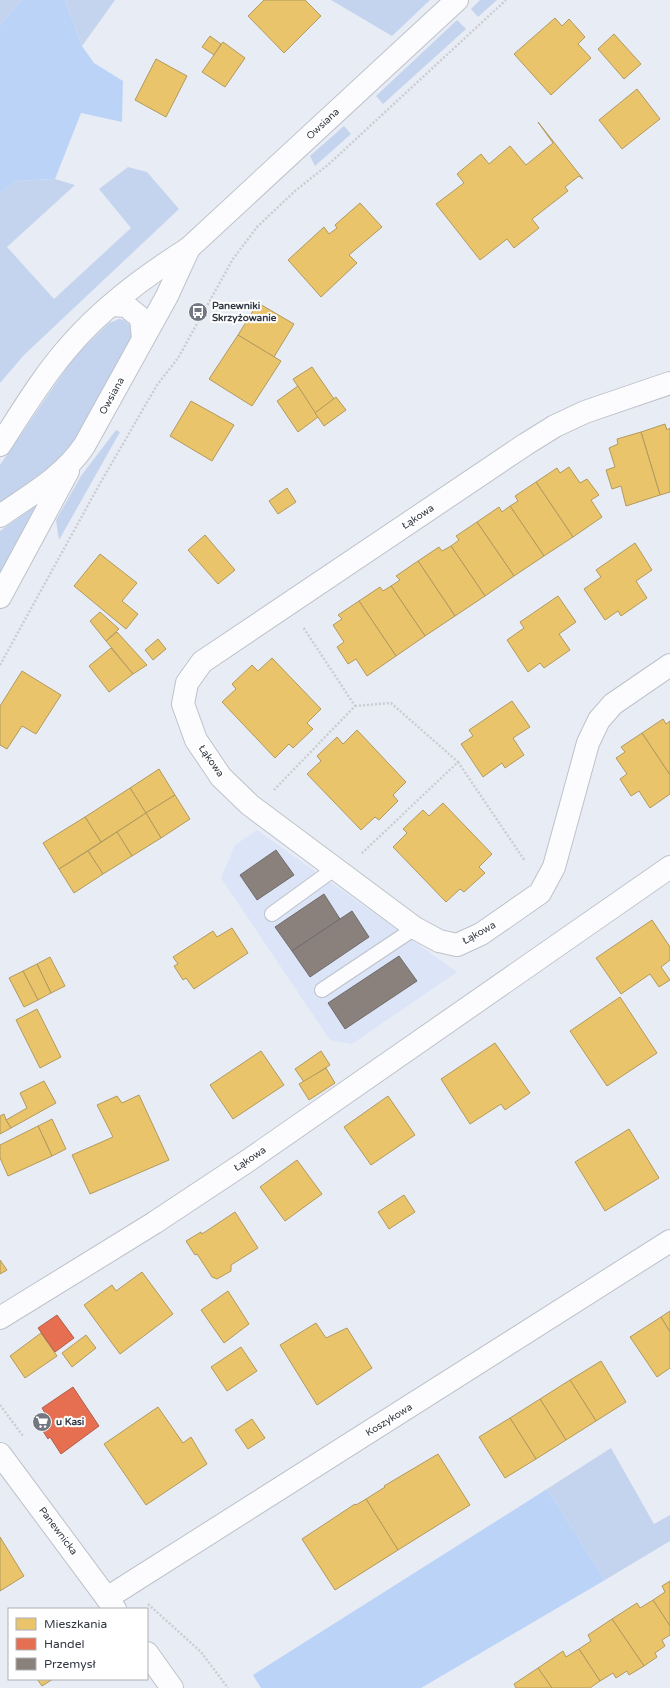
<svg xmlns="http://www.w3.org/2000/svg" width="670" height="1688" font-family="'Varela Round',sans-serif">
	<rect width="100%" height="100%" fill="#e8ecf5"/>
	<polygon fill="#dbe5f7" points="257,830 457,972 352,1044 330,1040 221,878 235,845"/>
	<g fill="#c5d4ee">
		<polygon points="0,0 22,0 0,25"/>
		<polygon points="65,0 115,0 82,46"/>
		<polygon points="331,0 430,0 392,36"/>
		<polygon points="480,0 497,0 478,17 471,9"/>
		<polygon points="457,20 466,29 383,104 376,96"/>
		<polygon points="344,126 351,134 315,166 310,156"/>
		<polygon points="128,167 147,172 179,209 24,355 0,383 0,193 15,181 55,179 75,185 7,247 54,299 131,228 99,189"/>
		<polygon points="119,319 124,320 132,327 132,337 69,449 58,461 0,503 0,465 74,357 109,323"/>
		<polygon points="116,430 120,432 59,540 56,520 81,476"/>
		<polygon points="37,505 38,507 0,577 0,531"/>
		<polygon points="611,1448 654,1524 670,1515 670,1541 605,1580 547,1489"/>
	</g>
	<g fill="#bcd3f8">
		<polygon points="22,0 65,0 82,46 94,63 123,81 122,122 81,113 55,179 15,181 0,193 0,25"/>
		<polygon points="547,1489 605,1580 421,1688 261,1688 253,1675"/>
	</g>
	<g fill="#e9c46a" stroke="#b29a5e">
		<polygon points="264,0 305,0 321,16 284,53 248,16"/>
		<polygon points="555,18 562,26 569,19 585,37 578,44 591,58 551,95 514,54"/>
		<polygon points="614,34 641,64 624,79 598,49"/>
		<polygon points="210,36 221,44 214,55 202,47"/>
		<polygon points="223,42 245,58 225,87 202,72"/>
		<polygon points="156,59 187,76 166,117 135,100"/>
		<polygon points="637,89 660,119 622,149 599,120"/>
		<polygon points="538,122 583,179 579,176 565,187 568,191 532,219 539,228 514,248 507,239 480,260 436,204 464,183 457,174 481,154 489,164 510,146 526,165 553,143"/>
		<polygon points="360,203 382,227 349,255 357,263 321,297 288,260 324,227 329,234 337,228 335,225"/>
		<polygon points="258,303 294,324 274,357 238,335"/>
		<polygon points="238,335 281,361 252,406 209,379"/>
		<polygon points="312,367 334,399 315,413 293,379"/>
		<polygon points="298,386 318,417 298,432 277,401"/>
		<polygon points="336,397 346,410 324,426 315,413"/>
		<polygon points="191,401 234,425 212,461 170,436"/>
		<polygon points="665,424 667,430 670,428 670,492 660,495 641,432"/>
		<polygon points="641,432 660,495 626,506 621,486 612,489 606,470 615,467 609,448 618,444 617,439"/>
		<polygon points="569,467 580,483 587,479 599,495 591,500 602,517 573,537 536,482 557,468 560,473"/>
		<polygon points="536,482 573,537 544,556 510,506 518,501 515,496"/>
		<polygon points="287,488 296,502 278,514 269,501"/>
		<polygon points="510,506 544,556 514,576 477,522 499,507 502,512"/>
		<polygon points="477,522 514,576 485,596 451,546 459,540 456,536"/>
		<polygon points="205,535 235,570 218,584 188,550"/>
		<polygon points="635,543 652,570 636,581 647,598 621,616 618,611 605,620 584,589 601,577 596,570"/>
		<polygon points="451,546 485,596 455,616 418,561 439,547 442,551"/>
		<polygon points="100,554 137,583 122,601 138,614 126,629 74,586"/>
		<polygon points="418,561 455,616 425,636 391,586 400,580 396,576"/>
		<polygon points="391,586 425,636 396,656 359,601 380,587 383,591"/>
		<polygon points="558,596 576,622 559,634 570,650 544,668 540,663 528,672 507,640 524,628 520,622"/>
		<polygon points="359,601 396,656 367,676 356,659 348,664 337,647 344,642 333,625 342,619 338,615"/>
		<polygon points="100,612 119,629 106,641 90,621"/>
		<polygon points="117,632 147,665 133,674 106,641"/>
		<polygon points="158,639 166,649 153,660 145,650"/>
		<polygon points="111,648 133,674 109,692 89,666"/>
		<polygon points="272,658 321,709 307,723 313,729 293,748 289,744 275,758 222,702 236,689 232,684 252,665 258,671"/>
		<polygon points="22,671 61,695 36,734 22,726 7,749 0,745 0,706"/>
		<polygon points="512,701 530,727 513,738 524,755 505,768 502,763 483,777 461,744 473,736 469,730"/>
		<polygon points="663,719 666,724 670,721 670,775 642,733"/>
		<polygon points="357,730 406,782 393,795 398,801 379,820 375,817 361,830 307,774 321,761 317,756 337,737 343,744"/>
		<polygon points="642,733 670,775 670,794 650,808 639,791 631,796 620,779 627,774 616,758 625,752 621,747"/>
		<polygon points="159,769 175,795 146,813 130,788"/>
		<polygon points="130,788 146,813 101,842 85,817"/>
		<polygon points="175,795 190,819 161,838 146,813"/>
		<polygon points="443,803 492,854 479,867 485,873 464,892 460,889 446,902 393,847 407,833 403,829 423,810 429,816"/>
		<polygon points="146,813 161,838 132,856 117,832"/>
		<polygon points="85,817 101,842 59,869 43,843"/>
		<polygon points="117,832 132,856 103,874 88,851"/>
		<polygon points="88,851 103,874 74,893 59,869"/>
		<polygon points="652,920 670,947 670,960 661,967 670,980 659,987 650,974 621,994 596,958"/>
		<polygon points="232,928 248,953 194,989 186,978 183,980 174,966 178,964 173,957 213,931 217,937"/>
		<polygon points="50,957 65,986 51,993 37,964"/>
		<polygon points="37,964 51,993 38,1000 23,971"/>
		<polygon points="23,971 38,1000 24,1007 9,978"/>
		<polygon points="620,997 657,1053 607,1086 570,1031"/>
		<polygon points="37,1009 61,1057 40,1068 16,1020"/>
		<polygon points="495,1043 530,1093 505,1110 501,1104 470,1124 441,1079"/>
		<polygon points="261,1051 284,1085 233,1119 210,1085"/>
		<polygon points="321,1051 330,1065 304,1082 295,1069"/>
		<polygon points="326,1068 335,1083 309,1100 299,1084"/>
		<polygon points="44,1081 56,1103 11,1128 6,1120 27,1108 20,1093"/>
		<polygon points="139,1095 169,1160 90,1194 72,1155 113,1137 97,1105 117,1096 122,1103"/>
		<polygon points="388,1096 415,1135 371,1165 344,1127"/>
		<polygon points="4,1114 6,1120 11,1128 0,1134 0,1116"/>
		<polygon points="52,1119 66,1149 52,1156 38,1126"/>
		<polygon points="38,1126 52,1156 8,1176 0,1158 0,1145"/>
		<polygon points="629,1129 659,1178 605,1211 575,1162"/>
		<polygon points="297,1160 322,1194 285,1221 260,1187"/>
		<polygon points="404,1195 415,1212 389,1229 378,1212"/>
		<polygon points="235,1212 258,1248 231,1265 231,1271 217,1279 212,1277 197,1254 195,1255 186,1241 201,1232 202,1234"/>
		<polygon points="0,1260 7,1270 0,1274"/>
		<polygon points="142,1272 173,1314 120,1354 84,1305 112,1285 116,1291"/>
		<polygon points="228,1291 249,1324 224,1343 201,1310"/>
		<polygon points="670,1311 670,1332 661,1317"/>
		<polygon points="661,1317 670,1332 670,1368 657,1377 630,1337"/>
		<polygon points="316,1323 326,1338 347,1328 372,1368 317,1405 280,1345"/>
		<polygon points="41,1333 57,1356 25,1378 10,1356"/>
		<polygon points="86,1335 96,1348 72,1367 62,1353"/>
		<polygon points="241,1347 257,1371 227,1391 211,1367"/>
		<polygon points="601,1361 626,1402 596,1421 570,1380"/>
		<polygon points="570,1380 596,1421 566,1440 540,1399"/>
		<polygon points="540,1399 566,1440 536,1459 510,1418"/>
		<polygon points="158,1407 183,1443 191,1437 207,1464 146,1505 104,1444"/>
		<polygon points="510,1418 536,1459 505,1478 479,1437"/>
		<polygon points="252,1419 265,1438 248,1449 235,1430"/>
		<polygon points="438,1454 470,1505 398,1550 366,1499 385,1487 384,1486"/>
		<polygon points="366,1499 398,1550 335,1590 302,1539 355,1504 356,1505"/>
		<polygon points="0,1537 24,1576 0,1591"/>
		<polygon points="670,1581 670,1626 653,1600 665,1592 662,1586"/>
		<polygon points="653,1600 670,1626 670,1635 662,1640 665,1646 655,1653 657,1657 644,1666 612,1619 637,1603 640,1608"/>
		<polygon points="612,1619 644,1666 629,1675 627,1671 616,1678 613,1673 600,1681 579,1649 591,1641 588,1635"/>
		<polygon points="579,1649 600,1681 590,1688 552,1688 538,1668 563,1651 566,1657"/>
		<polygon points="538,1668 552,1688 516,1688 514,1684"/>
		<polygon points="37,1679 53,1679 42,1686"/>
	</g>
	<g fill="#e76f51" stroke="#b15e4c">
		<polygon points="57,1315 74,1338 55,1352 38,1328"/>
		<polygon points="73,1387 99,1426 61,1454 50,1437 48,1439 36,1420 45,1413 42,1408"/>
	</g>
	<g fill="#8a817c" stroke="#706b6b">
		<polygon points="276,850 294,875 257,900 240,875"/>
		<polygon points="324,894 340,919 292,951 275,927"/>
		<polygon points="352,911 369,937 310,977 292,951"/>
		<polygon points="399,956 417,981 345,1029 328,1003"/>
	</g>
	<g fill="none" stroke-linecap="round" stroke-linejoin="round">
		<g stroke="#bdc2ca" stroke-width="16">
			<g id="lane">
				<polyline points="272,914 334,869"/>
				<polyline points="322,990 415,928"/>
			</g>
		</g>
		<g stroke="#bdc2ca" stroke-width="24">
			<g id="street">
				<polyline points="670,383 585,412 555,426 526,444 202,662 187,683 183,704 196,740 221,777 250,805 415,928 439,941 457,945 481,934 540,893 554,867 588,743 599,720 613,704 670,665"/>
				<polyline points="0,1318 154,1223 249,1160 670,867"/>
				<polyline points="107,1598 670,1241"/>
			</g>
		</g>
		<g stroke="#bdc2ca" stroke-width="24">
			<g id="secondary">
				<polyline points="112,305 126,306 141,318 143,339"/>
				<path d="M 0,445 C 21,413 41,379 66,350 C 100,309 144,277 189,248 L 457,0"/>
				<path d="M 0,516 C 30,495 63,477 84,446 L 167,296 L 189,248"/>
				<polyline points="0,597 68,471"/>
				<polyline points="0,1454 115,1609"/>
				<polyline points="147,1653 172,1688"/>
			</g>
		</g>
		<g stroke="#cccdd2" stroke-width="2.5" stroke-dasharray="2 2" stroke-linecap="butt">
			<polyline points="0,665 98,487 157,385 178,358 233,259 257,227 295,191 329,164 506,0"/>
			<polyline points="355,706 391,703 458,762 361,854"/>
			<polyline points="458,762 525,861"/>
			<polyline points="274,790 355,706 303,627"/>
			<polyline points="0,1405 23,1436"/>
			<polyline points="148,1604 201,1652 228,1688"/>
		</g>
		<use href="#lane" stroke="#fcfcfe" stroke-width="14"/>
		<use href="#street" stroke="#fcfcfe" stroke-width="22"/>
		<use href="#secondary" stroke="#fcfcfe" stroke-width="22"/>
	</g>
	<defs>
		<g id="bus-disc" transform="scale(1)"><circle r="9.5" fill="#727781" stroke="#fff"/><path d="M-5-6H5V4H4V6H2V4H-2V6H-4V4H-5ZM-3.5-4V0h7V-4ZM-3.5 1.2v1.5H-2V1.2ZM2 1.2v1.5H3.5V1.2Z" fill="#fff"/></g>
		<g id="supermarket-disc" transform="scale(1)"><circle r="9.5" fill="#727781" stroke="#fff"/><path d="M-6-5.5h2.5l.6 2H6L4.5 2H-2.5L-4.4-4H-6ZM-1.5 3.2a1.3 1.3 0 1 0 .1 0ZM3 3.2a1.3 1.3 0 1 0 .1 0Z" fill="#fff"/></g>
	</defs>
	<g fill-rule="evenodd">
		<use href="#bus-disc" x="198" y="312"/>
		<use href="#supermarket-disc" x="42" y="1422"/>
	</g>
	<g text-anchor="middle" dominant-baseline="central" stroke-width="4" stroke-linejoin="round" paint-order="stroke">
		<g font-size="10" fill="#323842" stroke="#fff">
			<text transform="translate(323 124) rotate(-43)">Owsiana</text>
			<text transform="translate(112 396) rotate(-61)">Owsiana</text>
			<text transform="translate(418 517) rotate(-34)">Łąkowa</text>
			<text transform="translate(211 761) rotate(55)">Łąkowa</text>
			<text transform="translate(479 933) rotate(-29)">Łąkowa</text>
			<text transform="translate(250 1159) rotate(-34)">Łąkowa</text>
			<text transform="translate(389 1420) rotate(-32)">Koszykowa</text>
			<text transform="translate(58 1531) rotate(53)">Panewnicka</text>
		</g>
		<g font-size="10" font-weight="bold" fill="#323842" stroke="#fff" text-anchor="start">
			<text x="212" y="306">Panewniki<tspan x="212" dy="12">Skrzyżowanie</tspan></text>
			<text x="56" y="1422">u Kasi</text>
		</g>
	</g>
	<rect x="8" y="1608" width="140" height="72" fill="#ffffff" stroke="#adafb3"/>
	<rect x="16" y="1618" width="20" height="12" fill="#e9c46a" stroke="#adafb3"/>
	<text x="44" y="1628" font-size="12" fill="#323842">Mieszkania</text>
	<rect x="16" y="1638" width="20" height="12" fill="#e76f51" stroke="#adafb3"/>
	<text x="44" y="1648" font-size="12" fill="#323842">Handel</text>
	<rect x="16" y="1658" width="20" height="12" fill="#8a817c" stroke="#adafb3"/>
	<text x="44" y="1668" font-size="12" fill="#323842">Przemysł</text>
</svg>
